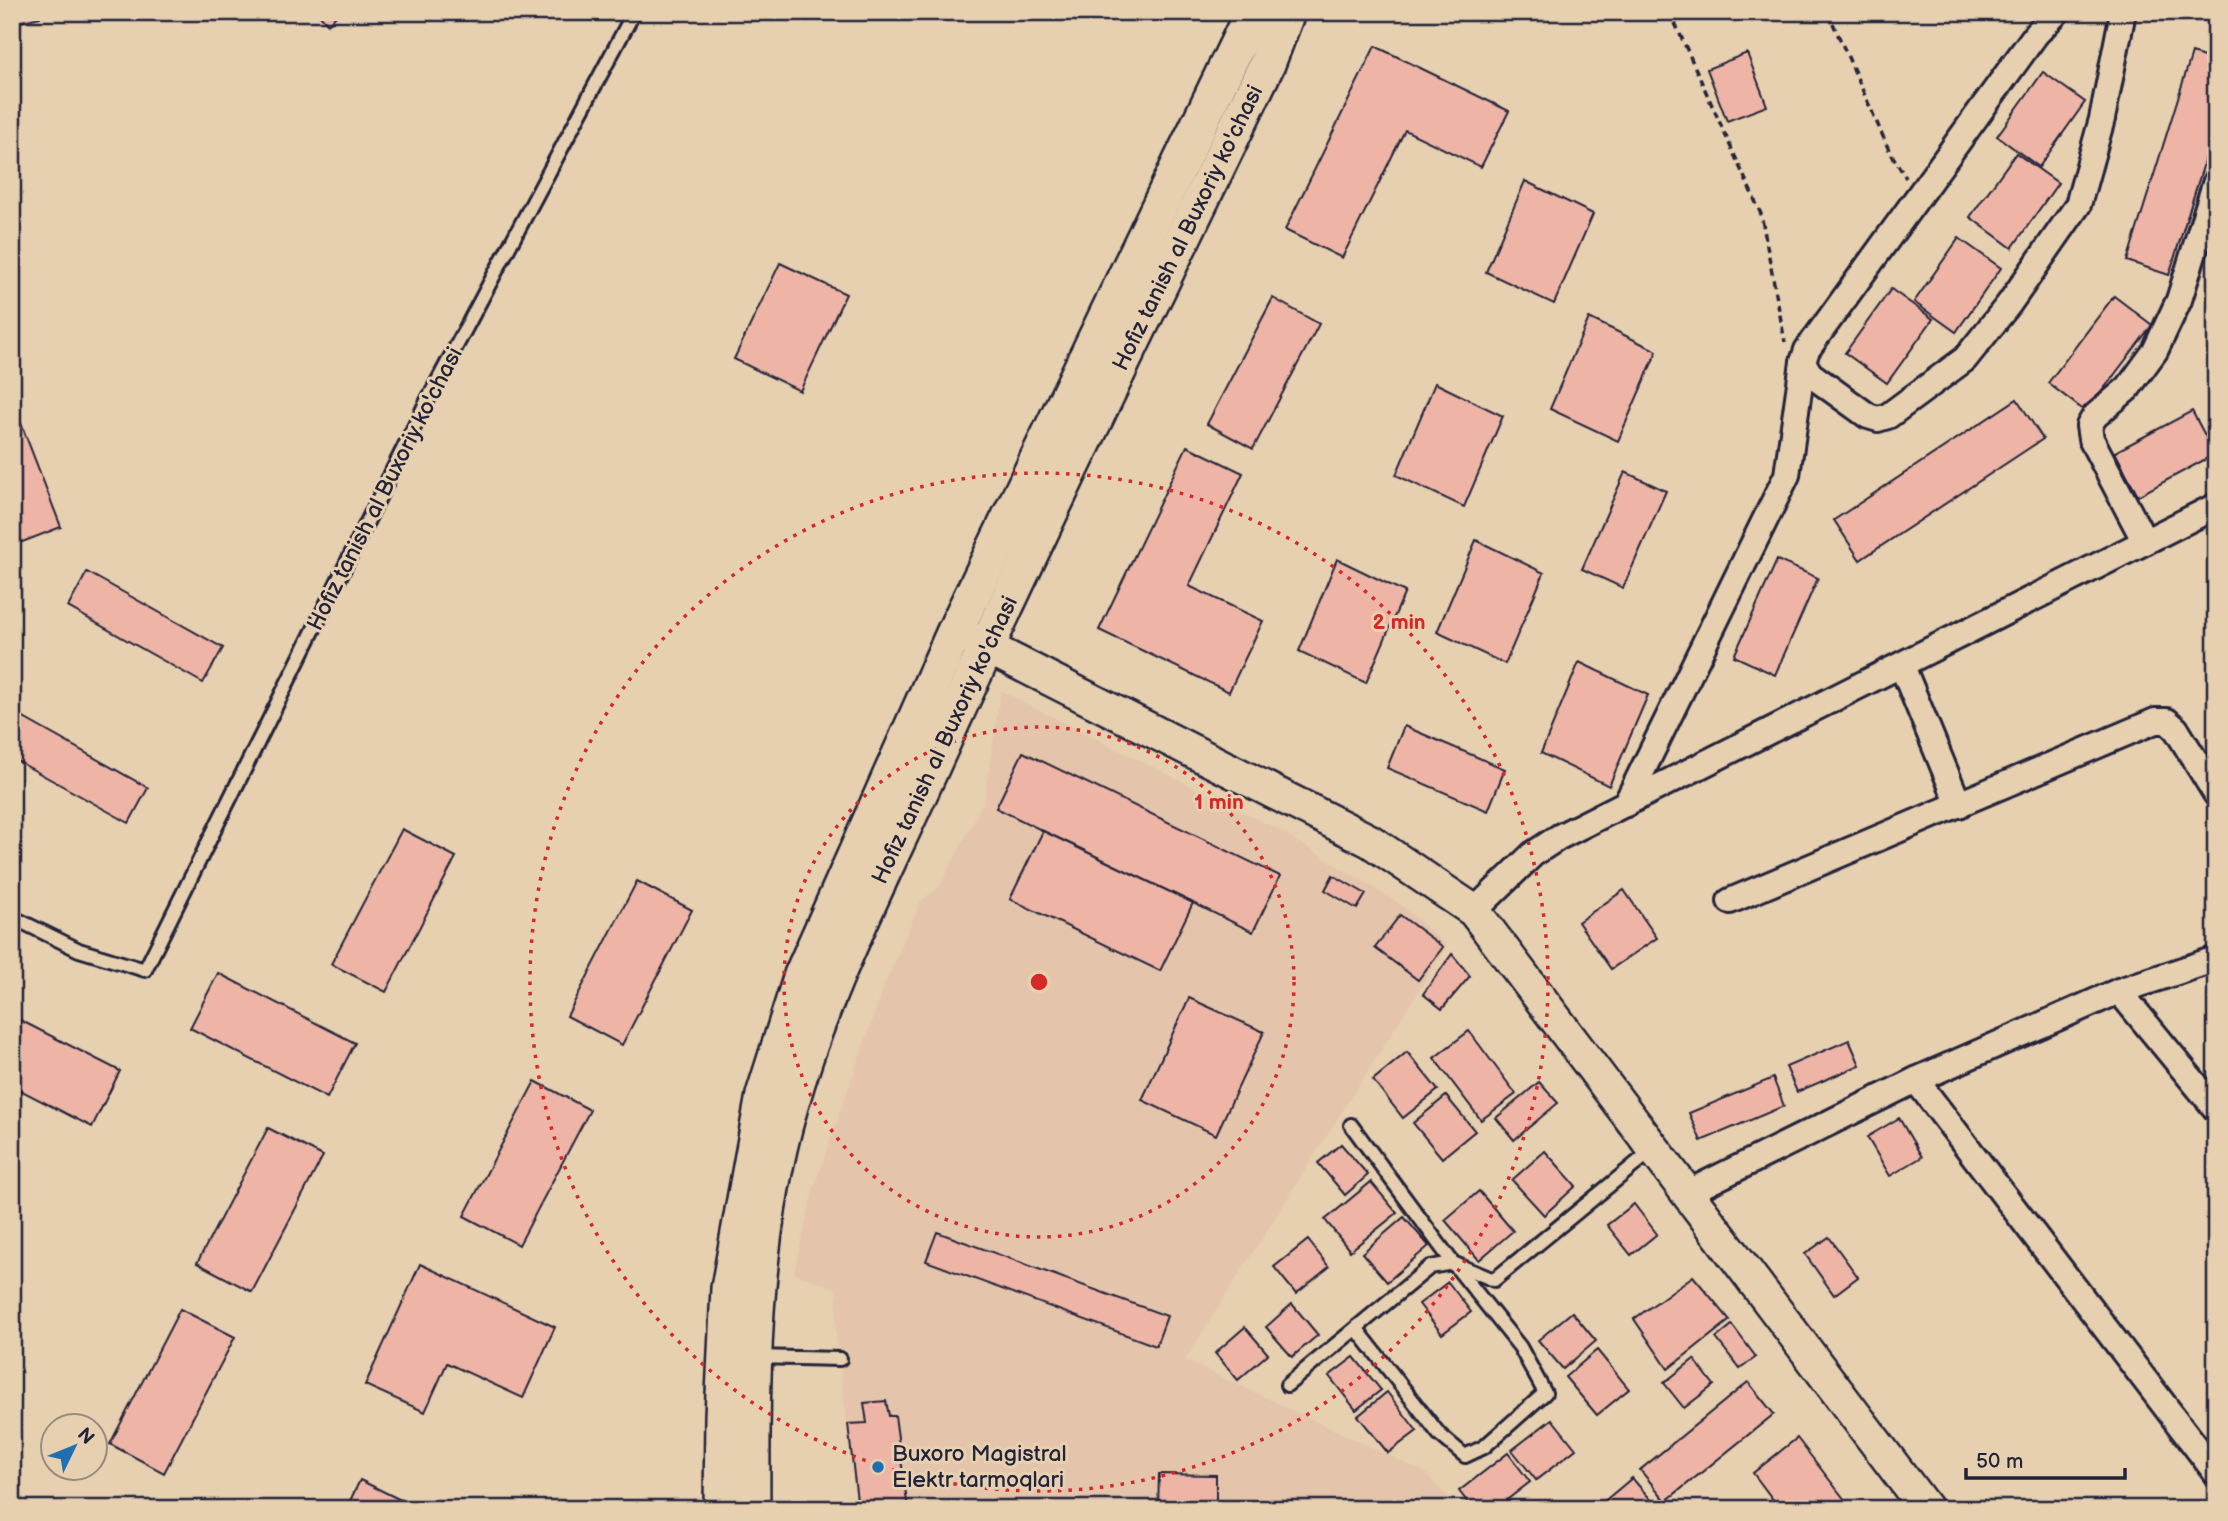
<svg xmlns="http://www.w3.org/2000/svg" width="2228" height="1521" font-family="'Balsamiq Sans',sans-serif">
	<rect width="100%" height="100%" fill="#e6d0b0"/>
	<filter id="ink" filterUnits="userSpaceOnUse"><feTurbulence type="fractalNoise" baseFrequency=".0143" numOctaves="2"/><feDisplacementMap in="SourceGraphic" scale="14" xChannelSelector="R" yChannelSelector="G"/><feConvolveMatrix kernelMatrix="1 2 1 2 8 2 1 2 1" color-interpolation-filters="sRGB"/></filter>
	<g filter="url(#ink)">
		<polygon fill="#e4c5ab" points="1001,691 1279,830 1400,904 1447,946 1185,1360 1424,1472 1460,1509 858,1509 836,1336 837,1289 794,1273 814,1187 885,984 921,901 940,886 984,801"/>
		<g fill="#eeb5a6" stroke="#22223b" stroke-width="2">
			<polygon points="12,12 39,12 40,17 12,24"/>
			<polygon points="317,12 340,12 328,24"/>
			<polygon points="1375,46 1509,111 1481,167 1405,130 1342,258 1285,230"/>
			<polygon points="1747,53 1767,106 1727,121 1707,69"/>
			<polygon points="2192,53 2216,61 2216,125 2169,275 2127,261"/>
			<polygon points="2043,72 2085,102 2039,167 1997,136"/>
			<polygon points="2016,153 2058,183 2012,248 1970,217"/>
			<polygon points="1525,181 1593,214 1554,304 1486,272"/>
			<polygon points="1959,238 2001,268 1956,332 1914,302"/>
			<polygon points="780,263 846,294 800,391 734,359"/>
			<polygon points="1891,289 1933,319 1887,383 1845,353"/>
			<polygon points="2114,296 2152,325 2086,412 2048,383"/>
			<polygon points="1273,298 1319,324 1253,449 1207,424"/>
			<polygon points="1589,318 1657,351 1618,441 1550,409"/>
			<polygon points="1435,383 1503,416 1464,507 1396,475"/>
			<polygon points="2017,399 2043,439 1860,560 1834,520"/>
			<polygon points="12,400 61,527 12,546"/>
			<polygon points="2192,411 2215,454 2138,496 2115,452"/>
			<polygon points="1187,446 1243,473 1189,586 1263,621 1229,692 1099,630"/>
			<polygon points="1625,472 1666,491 1623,588 1582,569"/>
			<polygon points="1476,540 1544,573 1505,664 1437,632"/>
			<polygon points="1337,559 1405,592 1366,683 1299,651"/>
			<polygon points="1777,560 1818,578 1775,675 1734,656"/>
			<polygon points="87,572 223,648 203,683 68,607"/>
			<polygon points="1579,662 1648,695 1609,786 1541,753"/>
			<polygon points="13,712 148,788 129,823 12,758"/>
			<polygon points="1404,726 1505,769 1488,811 1387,768"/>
			<polygon points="1023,752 1280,876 1253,932 996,808"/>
			<polygon points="402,829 456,857 386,992 331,964"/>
			<polygon points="1043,831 1193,903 1160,971 1010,899"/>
			<polygon points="1333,875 1366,894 1357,909 1325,890"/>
			<polygon points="637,881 692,910 622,1045 567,1016"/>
			<polygon points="1624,890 1657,938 1611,969 1578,922"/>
			<polygon points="1400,915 1443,947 1418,980 1375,948"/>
			<polygon points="1452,954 1470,976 1442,1009 1423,994"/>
			<polygon points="218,973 355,1043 327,1098 190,1028"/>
			<polygon points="1189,998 1264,1032 1216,1135 1142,1100"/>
			<polygon points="12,1016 120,1071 92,1127 12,1086"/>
			<polygon points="1469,1031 1516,1094 1481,1120 1434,1058"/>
			<polygon points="1849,1040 1860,1065 1797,1092 1786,1067"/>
			<polygon points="1407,1052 1438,1090 1403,1118 1373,1080"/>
			<polygon points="1773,1078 1784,1106 1701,1141 1689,1113"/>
			<polygon points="535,1081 590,1110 519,1245 464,1216"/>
			<polygon points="1539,1082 1558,1103 1514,1140 1496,1118"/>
			<polygon points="1446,1096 1475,1131 1442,1158 1413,1123"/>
			<polygon points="1899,1118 1922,1157 1890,1176 1867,1137"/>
			<polygon points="268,1128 323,1156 252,1292 197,1263"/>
			<polygon points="1341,1144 1368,1175 1345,1195 1318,1163"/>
			<polygon points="1545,1151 1576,1186 1544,1215 1512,1180"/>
			<polygon points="1371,1182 1397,1213 1350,1251 1325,1220"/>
			<polygon points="1479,1191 1513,1231 1479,1260 1445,1220"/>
			<polygon points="1634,1204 1657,1234 1631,1255 1607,1225"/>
			<polygon points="1404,1217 1429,1246 1387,1282 1362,1253"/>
			<polygon points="937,1232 1167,1316 1156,1346 926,1261"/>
			<polygon points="1829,1237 1858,1277 1834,1295 1805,1254"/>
			<polygon points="1308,1240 1329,1267 1296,1294 1274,1267"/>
			<polygon points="420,1264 555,1327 523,1398 447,1363 425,1412 365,1385"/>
			<polygon points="1693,1276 1730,1320 1668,1369 1634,1319"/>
			<polygon points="1448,1282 1471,1312 1442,1334 1419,1304"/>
			<polygon points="1292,1304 1318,1335 1292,1357 1266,1327"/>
			<polygon points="180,1309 235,1337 164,1473 110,1444"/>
			<polygon points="1572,1312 1596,1341 1563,1369 1538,1340"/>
			<polygon points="1732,1325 1756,1357 1740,1369 1716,1338"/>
			<polygon points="1245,1327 1268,1354 1238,1380 1215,1353"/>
			<polygon points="1597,1350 1629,1389 1597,1415 1565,1377"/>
			<polygon points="1354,1357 1381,1390 1356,1410 1329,1376"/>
			<polygon points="1694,1359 1714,1385 1684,1408 1664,1383"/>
			<polygon points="1748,1382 1774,1414 1666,1501 1640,1470"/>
			<polygon points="1387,1392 1417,1431 1388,1453 1358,1416"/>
			<polygon points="886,1401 889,1416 895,1416 908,1509 858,1509 848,1424 867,1423 864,1403"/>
			<polygon points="1552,1419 1576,1449 1536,1480 1512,1450"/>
			<polygon points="1797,1438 1852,1509 1780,1509 1753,1473"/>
			<polygon points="1508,1453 1530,1482 1495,1509 1473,1509 1459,1491"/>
			<polygon points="1159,1474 1216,1475 1216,1509 1158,1509"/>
			<polygon points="1632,1478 1659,1509 1595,1509"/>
			<polygon points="360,1480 415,1507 414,1509 346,1509"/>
		</g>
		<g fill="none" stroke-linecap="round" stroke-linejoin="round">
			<g stroke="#22223b" stroke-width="18">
				<g id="service">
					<polyline points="12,917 79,950 145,970 426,403 634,12"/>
					<polyline points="1351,1125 1453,1263 1520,1347 1545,1393 1484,1447 1465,1456 1439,1434 1356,1328"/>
					<polyline points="755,1357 840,1359"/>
					<polyline points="1287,1385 1430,1267 1453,1263 1494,1280 1655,1148"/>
				</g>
			</g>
			<g stroke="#22223b" stroke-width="30">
				<g id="minor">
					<polyline points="2057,12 2036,34 1807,350 1803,362 1810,374 1868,416 1878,419 1888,416 1965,359 2009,304 2078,205 2102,119 2123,12"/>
					<polyline points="2145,542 2091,439 2089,426 2095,416 2128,388 2155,351 2179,300 2216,181"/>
					<polyline points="1902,666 1959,805"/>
					<polyline points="1626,804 1787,475 1803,362"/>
					<polyline points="1730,901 2155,721 2167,721 2176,729 2216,794"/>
					<polyline points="1474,911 1533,854 1559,837 2216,506"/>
					<polyline points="2119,991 2216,1109"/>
					<polyline points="1916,1080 2216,1473"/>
					<polyline points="1689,1192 1916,1080 2119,991 2216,959"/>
				</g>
			</g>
			<g stroke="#22223b" stroke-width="37">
				<polyline id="tertiary" points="955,631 1370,841 1474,911 1926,1509"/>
			</g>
			<g stroke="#22223b" stroke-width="40">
				<g id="secondary">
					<polyline points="722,1509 723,1416 729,1288 764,1095 802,975 955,631 1253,12"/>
					<path d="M 752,1509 C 751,1373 752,1238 790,1106 C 823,989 881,879 931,768 C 1038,531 1154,298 1267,64 L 1287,12"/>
				</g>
			</g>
			<g stroke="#22223b" stroke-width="3.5" stroke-dasharray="7 5" stroke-linecap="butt">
				<polyline points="1670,12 1761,214 1785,342"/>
				<polyline points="1828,12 1889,150 1906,178"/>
			</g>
			<use href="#service" stroke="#e6d0b0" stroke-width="12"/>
			<use href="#minor" stroke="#e6d0b0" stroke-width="24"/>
			<use href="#tertiary" stroke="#e6d0b0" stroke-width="32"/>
			<use href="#secondary" stroke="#e6d0b0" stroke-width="35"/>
		</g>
	</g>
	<g fill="none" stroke="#d62828" stroke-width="3.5" stroke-dasharray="3.5 7">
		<circle cx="1039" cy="982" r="255"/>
		<circle cx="1039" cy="982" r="509"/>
	</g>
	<circle fill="#1f6fb2" stroke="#e6d0b0" stroke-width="2.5" cx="878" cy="1467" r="7"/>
	<g text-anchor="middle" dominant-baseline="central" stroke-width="6" stroke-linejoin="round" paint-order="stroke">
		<g font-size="23" fill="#22223b" stroke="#e6d0b0">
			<text transform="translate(1188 228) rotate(-64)">Hofiz tanish al Buxoriy ko'chasi</text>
			<text transform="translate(385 489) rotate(-63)">Hofiz tanish al Buxoriy ko'chasi</text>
			<text transform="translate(945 740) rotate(-65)">Hofiz tanish al Buxoriy ko'chasi</text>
		</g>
		<g font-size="23" fill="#22223b" stroke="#e6d0b0" text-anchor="start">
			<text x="892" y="1454">Buxoro Magistral<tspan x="892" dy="26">Elektr tarmoqlari</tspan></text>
		</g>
	</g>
	<circle cx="1039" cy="982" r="10" fill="#d62828" stroke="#e6d0b0" stroke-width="3.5"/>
	<g font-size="21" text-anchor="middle" font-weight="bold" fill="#d62828" stroke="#e6d0b0" stroke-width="6" stroke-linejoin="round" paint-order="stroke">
		<text x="1399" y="629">2 min</text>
		<text x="1219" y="809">1 min</text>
	</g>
	<rect width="2228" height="1521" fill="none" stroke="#e6d0b0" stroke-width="42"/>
	<rect x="21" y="21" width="2186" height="1479" fill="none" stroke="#22223b" stroke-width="2.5" filter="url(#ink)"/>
	<g transform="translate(74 1447) rotate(47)"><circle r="33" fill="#e6d0b0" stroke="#988a81" stroke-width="2"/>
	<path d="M0-5L12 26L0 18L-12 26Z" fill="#1f6fb2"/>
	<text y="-10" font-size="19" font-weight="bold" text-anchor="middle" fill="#22223b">N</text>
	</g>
	<path d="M1966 1468v10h159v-10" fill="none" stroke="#22223b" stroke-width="3.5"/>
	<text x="1976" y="1468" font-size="21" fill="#22223b" stroke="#e6d0b0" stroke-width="5" paint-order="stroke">50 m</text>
</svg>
